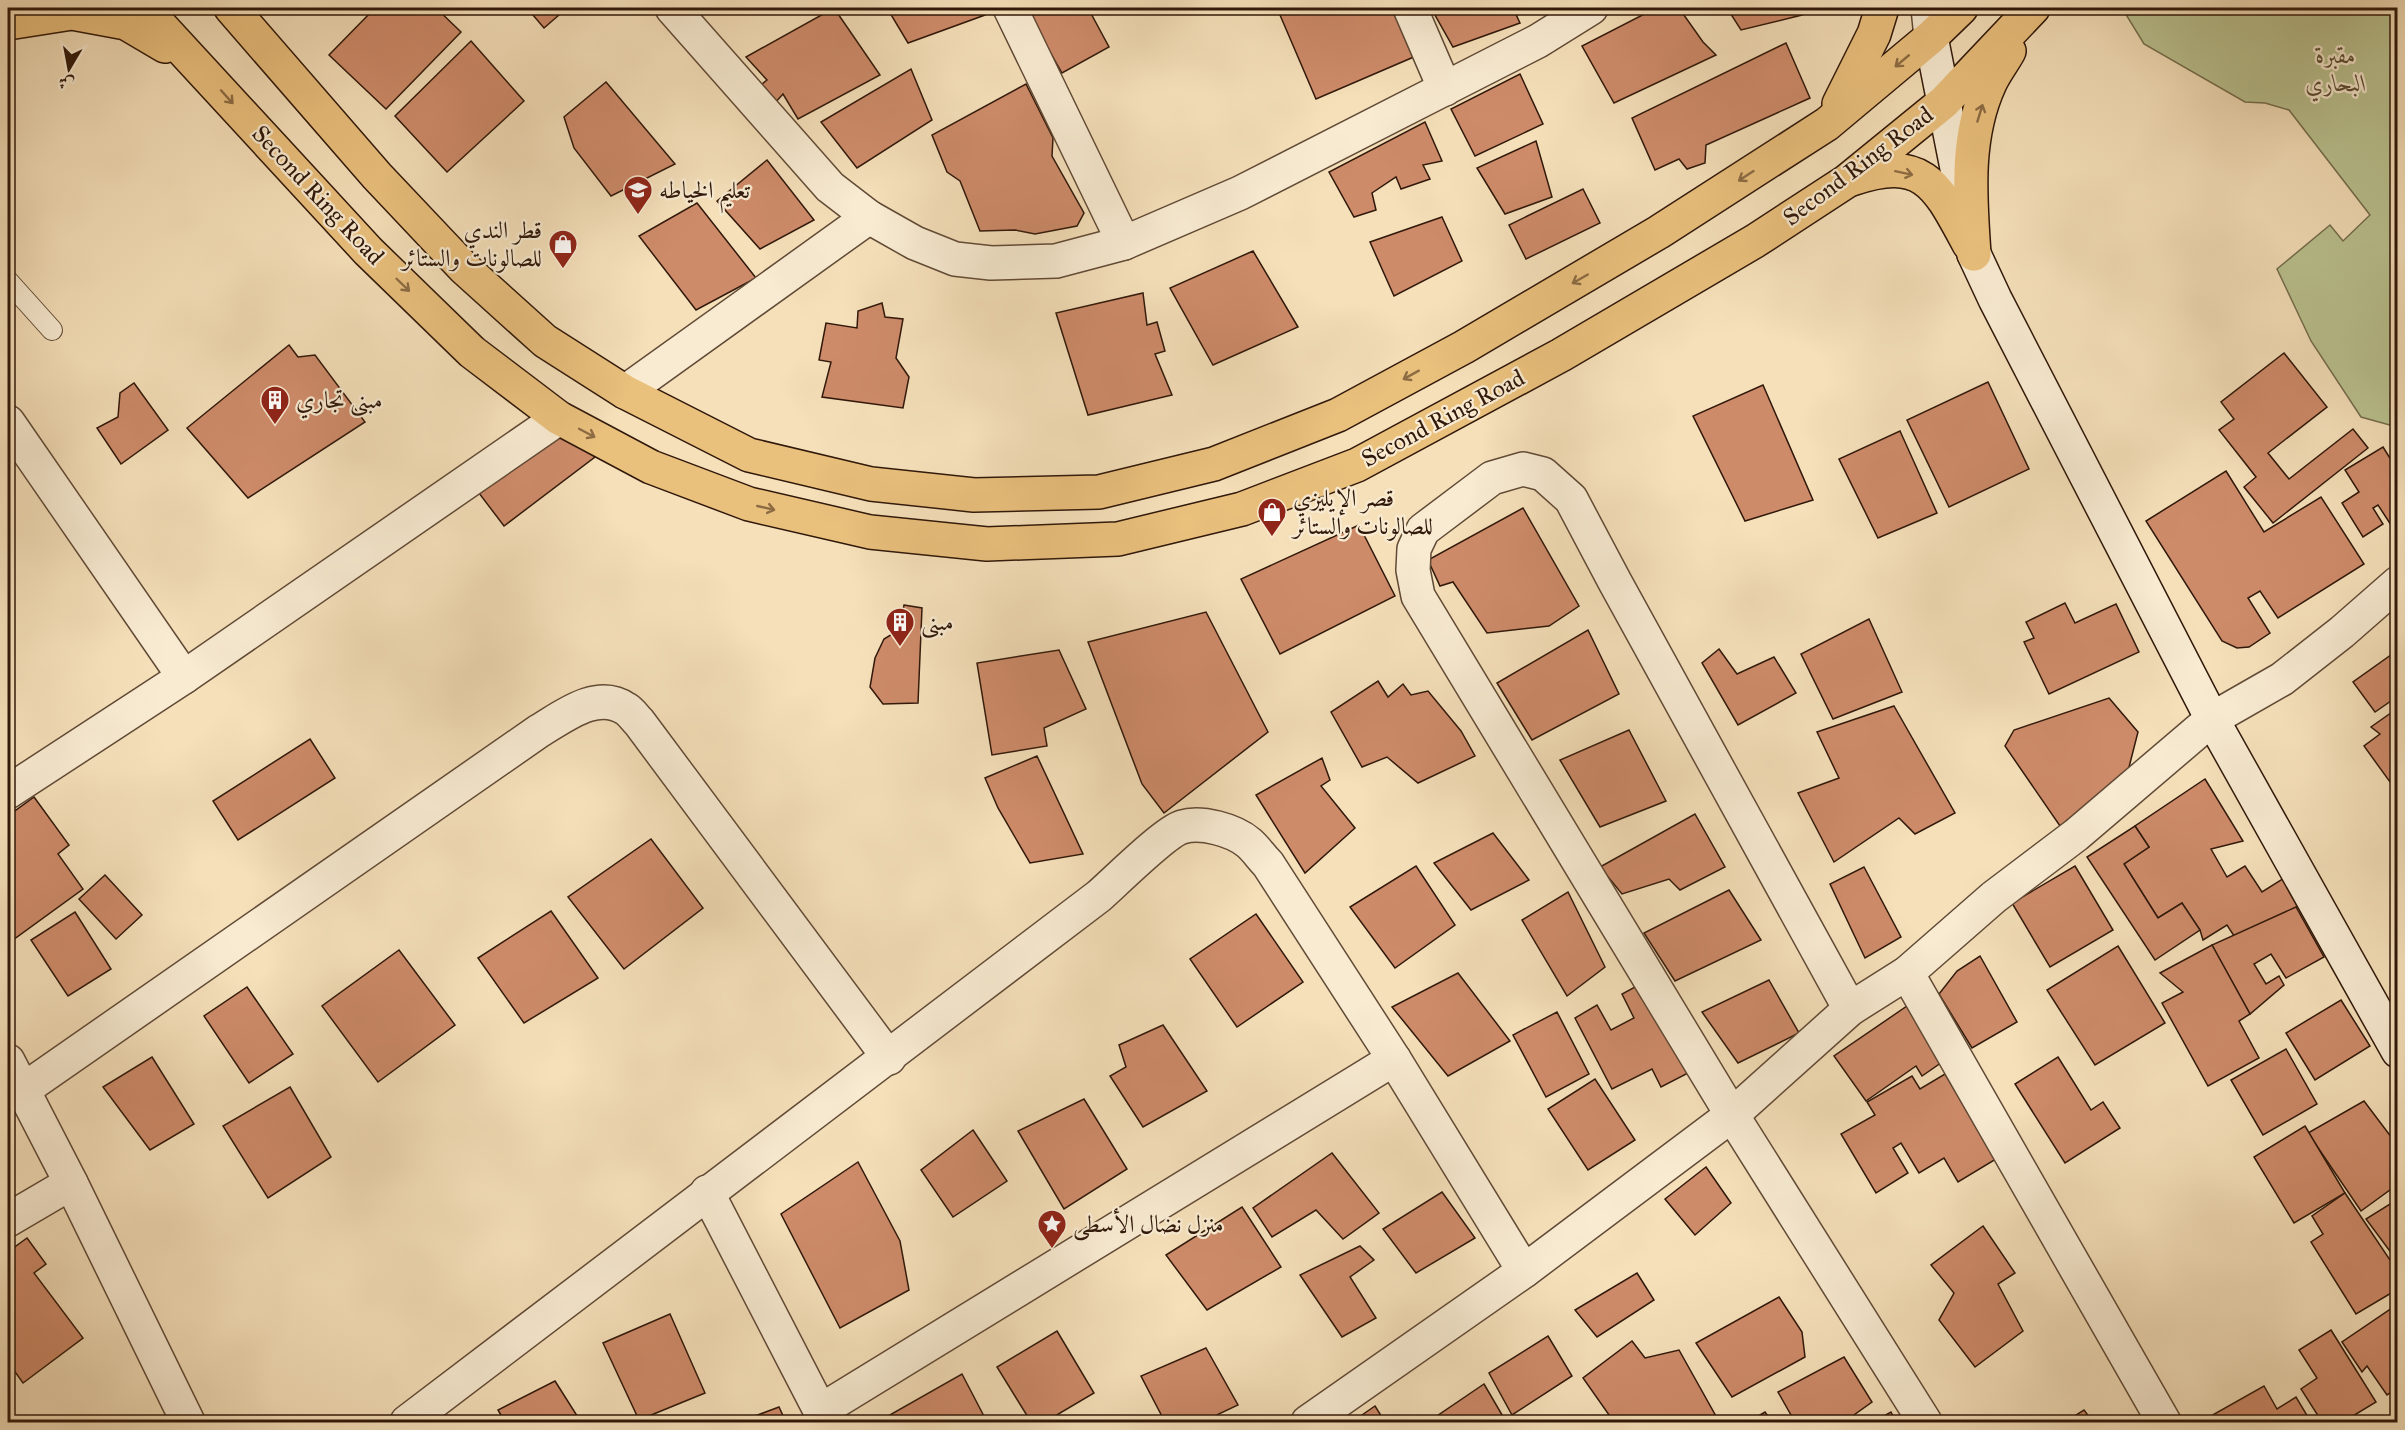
<svg xmlns="http://www.w3.org/2000/svg" width="2405" height="1430" font-family="'IM FELL Great Primer',Amiri,serif">
	<rect width="100%" height="100%" fill="#f5e0ba"/>
	<filter id="stains"><feTurbulence type="fractalNoise" baseFrequency=".00333" numOctaves="4"/><feColorMatrix values="0 0 0 0 .2 0 0 0 0 .09 0 0 0 0 .02 0 0 0 .5 -.17"/></filter>
	<radialGradient id="worn" r=".72"><stop offset=".6" stop-color="#630" stop-opacity="0"/><stop offset="1" stop-color="#630" stop-opacity=".3"/></radialGradient>
	<polygon fill="#bac391" stroke="#756e4e" stroke-width="1.5" points="2122,8 2397,8 2397,427 2361,417 2311,341 2277,269 2330,225 2343,241 2370,215 2289,110 2265,103 2245,102 2144,44"/>
	<g fill="#ce8b6a" stroke="#30180a" stroke-width="1.5">
		<polygon points="375,8 436,8 461,32 386,109 329,55"/>
		<polygon points="527,8 567,8 544,28"/>
		<polygon points="834,8 880,75 798,119 783,94 774,104 756,89 767,80 746,57"/>
		<polygon points="887,8 981,8 985,15 908,43"/>
		<polygon points="1025,8 1088,8 1109,47 1062,73"/>
		<polygon points="1277,8 1395,8 1416,56 1316,99"/>
		<polygon points="1431,8 1513,8 1520,23 1453,47"/>
		<polygon points="1656,8 1679,8 1703,42 1716,55 1614,103 1582,46"/>
		<polygon points="1727,8 1813,8 1802,15 1741,30"/>
		<polygon points="471,41 524,101 447,172 395,116"/>
		<polygon points="1786,43 1810,98 1706,145 1705,163 1687,169 1679,159 1655,170 1632,118"/>
		<polygon points="911,69 932,120 857,168 821,122"/>
		<polygon points="1520,74 1543,124 1475,156 1451,109"/>
		<polygon points="606,82 675,164 611,196 574,148 564,117"/>
		<polygon points="1026,84 1053,138 1052,156 1084,213 1077,226 1035,234 1015,230 980,231 960,181 947,172 932,135"/>
		<polygon points="1425,122 1442,161 1423,165 1430,179 1401,189 1396,177 1372,193 1376,210 1354,217 1329,172"/>
		<polygon points="1536,141 1552,197 1505,214 1477,168"/>
		<polygon points="767,160 814,220 760,249 717,201"/>
		<polygon points="1583,189 1600,223 1526,259 1509,225"/>
		<polygon points="697,203 756,278 696,310 639,236"/>
		<polygon points="1442,217 1462,261 1394,296 1370,242"/>
		<polygon points="1253,251 1298,327 1213,365 1170,288"/>
		<polygon points="1143,293 1147,325 1157,322 1165,351 1155,354 1172,395 1088,415 1056,313"/>
		<polygon points="882,303 885,317 903,319 896,358 909,377 903,408 822,397 831,362 819,360 826,323 857,328 858,311"/>
		<polygon points="289,345 298,357 315,355 365,422 248,498 187,428"/>
		<polygon points="2284,353 2327,407 2268,453 2289,479 2353,429 2368,448 2273,523 2244,487 2256,477 2219,430 2234,419 2221,402"/>
		<polygon points="1988,382 2029,469 1949,507 1907,420"/>
		<polygon points="134,383 168,430 121,464 97,428 118,417 120,393"/>
		<polygon points="1763,385 1813,500 1745,521 1693,416"/>
		<polygon points="544,419 595,457 504,526 463,472"/>
		<polygon points="1900,431 1937,513 1878,538 1839,459"/>
		<polygon points="2383,447 2398,471 2398,526 2393,528 2378,505 2373,508 2383,524 2363,537 2342,503 2359,492 2345,470"/>
		<polygon points="2226,471 2264,532 2321,497 2364,564 2278,618 2260,591 2248,598 2270,633 2249,647 2237,648 2222,641 2146,521"/>
		<polygon points="1523,508 1579,606 1549,626 1487,633 1453,582 1440,586 1428,560"/>
		<polygon points="1359,525 1395,596 1280,654 1241,579"/>
		<polygon points="2065,603 2075,623 2116,604 2139,652 2049,694 2024,642 2034,638 2026,622"/>
		<polygon points="904,605 922,608 918,703 883,704 870,687 875,658 884,639 899,630"/>
		<polygon points="1206,612 1268,732 1164,813 1142,784 1088,642"/>
		<polygon points="1869,619 1902,692 1833,719 1801,654"/>
		<polygon points="1588,630 1619,694 1532,740 1497,683"/>
		<polygon points="1719,649 1737,674 1774,657 1796,693 1738,725 1702,663"/>
		<polygon points="1059,650 1086,709 1044,728 1047,746 992,755 977,663"/>
		<polygon points="2398,650 2398,696 2375,712 2353,682"/>
		<polygon points="1378,681 1388,697 1403,684 1411,695 1428,691 1461,731 1475,756 1418,783 1387,757 1362,767 1331,712"/>
		<polygon points="2109,698 2138,732 2127,775 2060,826 2005,746 2014,730"/>
		<polygon points="1894,706 1955,813 1915,834 1899,818 1834,862 1798,793 1839,778 1817,732"/>
		<polygon points="2398,708 2398,793 2364,746 2380,734 2371,727"/>
		<polygon points="1629,730 1666,801 1600,827 1560,760"/>
		<polygon points="310,739 335,778 238,840 213,801"/>
		<polygon points="1037,756 1083,854 1030,863 998,808 985,778"/>
		<polygon points="1322,758 1330,780 1321,786 1355,828 1305,873 1256,795"/>
		<polygon points="2205,779 2243,841 2211,849 2227,877 2245,866 2262,892 2289,875 2305,902 2238,942 2227,925 2203,940 2200,930 2182,903 2158,918 2124,864 2149,847 2135,826"/>
		<polygon points="34,797 69,845 58,854 83,889 10,942 8,938 8,816"/>
		<polygon points="1695,814 1725,867 1680,890 1669,879 1622,894 1600,867"/>
		<polygon points="2135,826 2149,847 2124,864 2158,918 2182,903 2200,930 2155,960 2087,857"/>
		<polygon points="1493,833 1529,880 1471,910 1434,863"/>
		<polygon points="651,839 703,908 624,969 568,897"/>
		<polygon points="1416,866 1455,925 1395,968 1350,907"/>
		<polygon points="2075,866 2113,930 2050,967 2012,903"/>
		<polygon points="1864,867 1901,937 1865,958 1830,884"/>
		<polygon points="105,875 142,915 116,939 79,899"/>
		<polygon points="1729,890 1761,940 1675,981 1644,933"/>
		<polygon points="1568,892 1605,967 1567,996 1522,920"/>
		<polygon points="2296,907 2324,957 2286,978 2271,954 2254,964 2266,984 2279,976 2284,985 2250,1014 2212,945"/>
		<polygon points="551,911 598,978 524,1023 478,958"/>
		<polygon points="75,912 111,969 68,996 31,940"/>
		<polygon points="1256,914 1303,982 1237,1027 1190,959"/>
		<polygon points="2212,945 2250,1014 2239,1021 2259,1058 2208,1086 2162,1003 2183,992 2160,973"/>
		<polygon points="2118,946 2165,1023 2095,1065 2047,990"/>
		<polygon points="399,950 455,1025 378,1082 322,1006"/>
		<polygon points="1980,956 2017,1022 1972,1048 1939,994 1957,971"/>
		<polygon points="1458,973 1510,1041 1448,1076 1392,1007"/>
		<polygon points="1769,980 1799,1033 1738,1063 1702,1012"/>
		<polygon points="1646,981 1694,1070 1661,1087 1652,1069 1612,1089 1575,1018 1597,1005 1611,1030 1634,1018 1622,994"/>
		<polygon points="247,987 293,1054 249,1083 204,1016"/>
		<polygon points="2341,1000 2370,1046 2315,1080 2286,1033"/>
		<polygon points="1907,1006 1945,1060 1922,1076 1916,1066 1866,1101 1834,1056"/>
		<polygon points="1557,1012 1589,1074 1546,1097 1513,1035"/>
		<polygon points="1163,1025 1207,1091 1143,1127 1110,1076 1126,1067 1119,1045"/>
		<polygon points="2286,1049 2317,1104 2263,1135 2231,1080"/>
		<polygon points="152,1057 194,1124 150,1150 103,1087"/>
		<polygon points="2058,1057 2091,1110 2103,1102 2120,1128 2065,1163 2015,1084"/>
		<polygon points="1945,1074 1996,1159 1958,1182 1944,1158 1919,1173 1901,1143 1893,1148 1908,1173 1876,1193 1841,1134 1875,1115 1867,1102 1912,1076 1920,1089"/>
		<polygon points="1595,1079 1635,1140 1588,1170 1548,1109"/>
		<polygon points="290,1087 331,1157 268,1198 223,1126"/>
		<polygon points="1084,1099 1127,1169 1064,1209 1018,1131"/>
		<polygon points="2364,1101 2398,1146 2398,1184 2361,1211 2308,1133"/>
		<polygon points="2305,1126 2345,1193 2294,1223 2254,1157"/>
		<polygon points="973,1130 1007,1181 953,1217 921,1170"/>
		<polygon points="1332,1153 1379,1213 1343,1239 1316,1210 1272,1237 1253,1208"/>
		<polygon points="858,1162 900,1241 909,1290 840,1328 781,1214"/>
		<polygon points="1706,1167 1731,1203 1695,1235 1665,1199"/>
		<polygon points="1442,1192 1475,1238 1416,1273 1383,1229"/>
		<polygon points="2345,1193 2398,1272 2398,1289 2356,1314 2311,1242 2323,1234 2312,1216"/>
		<polygon points="2398,1199 2398,1262 2366,1219"/>
		<polygon points="1242,1207 1281,1267 1207,1310 1166,1255"/>
		<polygon points="1983,1226 2015,1273 1998,1284 2023,1331 1975,1367 1939,1320 1954,1293 1931,1265"/>
		<polygon points="27,1238 46,1264 34,1273 83,1338 23,1383 8,1362 8,1252"/>
		<polygon points="1360,1246 1374,1260 1350,1277 1376,1318 1342,1337 1300,1275"/>
		<polygon points="1637,1273 1654,1300 1597,1337 1575,1310"/>
		<polygon points="1779,1297 1802,1332 1805,1357 1732,1397 1696,1343"/>
		<polygon points="2398,1304 2398,1388 2387,1395 2367,1366 2362,1372 2342,1342"/>
		<polygon points="670,1314 705,1393 639,1420 603,1343"/>
		<polygon points="2331,1330 2376,1402 2343,1422 2322,1422 2301,1389 2317,1378 2299,1350"/>
		<polygon points="1057,1331 1094,1393 1045,1422 1031,1422 997,1367"/>
		<polygon points="1548,1336 1572,1376 1512,1415 1489,1373"/>
		<polygon points="1632,1341 1645,1358 1679,1350 1717,1418 1709,1422 1614,1422 1583,1378"/>
		<polygon points="1206,1348 1238,1405 1202,1422 1165,1422 1141,1376"/>
		<polygon points="1844,1357 1872,1402 1844,1422 1795,1422 1778,1392"/>
		<polygon points="962,1374 987,1422 892,1422 888,1416"/>
		<polygon points="555,1381 581,1422 505,1422 498,1410"/>
		<polygon points="1484,1384 1505,1420 1500,1422 1442,1422 1437,1416"/>
		<polygon points="2264,1386 2277,1409 2296,1397 2311,1422 2212,1422 2209,1417"/>
		<polygon points="1375,1406 1385,1422 1352,1422"/>
		<polygon points="779,1407 786,1422 739,1422"/>
		<polygon points="2084,1410 2093,1422 2065,1422"/>
		<polygon points="1765,1412 1772,1422 1748,1422"/>
		<polygon points="1891,1412 1896,1422 1873,1422"/>
	</g>
	<g fill="none" stroke-linecap="round" stroke-linejoin="round">
		<g stroke="#614a36" stroke-width="22">
			<polyline id="lane" points="8,281 52,330"/>
		</g>
		<g stroke="#614a36" stroke-width="36">
			<g id="street">
				<polyline points="672,8 830,187 869,217 915,243 955,259 991,263 1056,261 1124,243 1240,193 1538,41 1591,8"/>
				<polyline points="1010,8 1124,243"/>
				<polyline points="1410,8 1445,89"/>
				<polyline points="1928,8 1931,37"/>
				<polyline points="625,392 869,217"/>
				<polyline points="8,422 184,677"/>
				<polyline points="8,792 184,677 559,418"/>
				<polyline points="1907,973 2164,1422"/>
				<polyline points="1850,1009 1615,582 1571,499 1543,474 1523,469 1492,478 1423,530 1414,549 1413,570 1418,596 1732,1115 1925,1422"/>
				<polyline points="8,1061 71,1183 188,1422"/>
				<path d="M 23,1090 L 539,731 C 563,717 597,689 626,709 C 631,712 635,718 639,722 L 889,1058"/>
				<polyline points="707,1192 826,1422"/>
				<polyline points="8,1220 71,1183"/>
				<polyline points="820,1411 1394,1059"/>
				<path d="M 407,1422 L 1099,896 C 1115,882 1165,832 1182,827 C 1201,821 1234,830 1249,843 C 1256,849 1261,857 1268,864 L 1394,1059 L 1524,1271"/>
				<polyline points="1308,1422 1524,1271 1732,1115 1850,1009 1907,973 1994,897 2076,835 2212,719 2282,679 2342,632 2398,583"/>
			</g>
		</g>
		<g stroke="#30180a" stroke-width="36">
			<polyline id="secondary" points="1931,37 1974,254 1995,299 2212,719 2398,1051"/>
		</g>
		<g stroke="#30180a" stroke-width="36">
			<g id="primary">
				<polyline points="144,8 368,251 472,352 559,418 651,467 749,504 870,532 987,544 1118,539 1242,509 1357,465 1561,355 1755,241 1847,181 1944,102 2033,8"/>
				<polyline points="231,8 377,176 464,268 545,341 625,392 749,455 871,484 974,495 1099,492 1214,464 1338,415 1464,347 1659,232 1827,124 1931,37 1961,8"/>
				<polyline points="8,23 72,13 126,23 165,46"/>
				<polyline points="1839,104 1874,34 1882,8"/>
				<path d="M 1852,179 C 1925,154 1938,187 1969,244"/>
				<path d="M 1974,254 C 1970,196 1965,137 1990,83 C 1995,72 2003,62 2009,51"/>
			</g>
		</g>
		<use href="#lane" stroke="#f8ebd2" stroke-width="20"/>
		<use href="#street" stroke="#f8ebd2" stroke-width="33"/>
		<use href="#secondary" stroke="#f8ebd2" stroke-width="33"/>
		<use href="#primary" stroke="#eac07d" stroke-width="33"/>
	</g>
	<defs><path id="oneway-shaft" d="M-6 0H5M1.5-3L5.5 0L1.5 3" fill="none" stroke-width="1.6" stroke-linecap="round" stroke-linejoin="round" transform="scale(1.5)"/></defs>
	<g stroke="#8d6c44">
		<use href="#oneway-shaft" transform="translate(1902 61) rotate(140)"/>
		<use href="#oneway-shaft" transform="translate(227 97) rotate(48)"/>
		<use href="#oneway-shaft" transform="translate(1980 113) rotate(-73)"/>
		<use href="#oneway-shaft" transform="translate(1904 173) rotate(12)"/>
		<use href="#oneway-shaft" transform="translate(1746 176) rotate(147)"/>
		<use href="#oneway-shaft" transform="translate(1580 279) rotate(150)"/>
		<use href="#oneway-shaft" transform="translate(403 285) rotate(44)"/>
		<use href="#oneway-shaft" transform="translate(1411 375) rotate(151)"/>
		<use href="#oneway-shaft" transform="translate(587 433) rotate(28)"/>
		<use href="#oneway-shaft" transform="translate(766 508) rotate(13)"/>
	</g>
	<defs>
		<g id="school-pin" transform="scale(1.5)"><path d="M0 17L-7.5 6A9.5 9.5 0 1 1 7.5 6Z" fill="#8f2418" stroke="#f8ebd2"/><path d="M0-5L7-2L0 1L-7-2ZM-4 1L0 2.5L4 1V4Q0 6-4 4Z" fill="#fff"/></g>
		<g id="shop-pin" transform="scale(1.5)"><path d="M0 17L-7.5 6A9.5 9.5 0 1 1 7.5 6Z" fill="#8f2418" stroke="#f8ebd2"/><path d="M-5-2.5h2.3a2.7 3.5 0 0 1 5.4 0H5L5.5 6h-11ZM-1.5-2.5h3a1.5 2.3 0 0 0-3 0Z" fill="#fff"/></g>
		<g id="building-pin" transform="scale(1.5)"><path d="M0 17L-7.5 6A9.5 9.5 0 1 1 7.5 6Z" fill="#8f2418" stroke="#f8ebd2"/><path d="M-4-6H4V6H1V3H-1V6H-4ZM-2.5-4.3h1.7v1.8h-1.7ZM.8-4.3h1.7v1.8H.8ZM-2.5-1h1.7V.8h-1.7ZM.8-1h1.7V.8H.8Z" fill="#fff"/></g>
		<g id="sight-pin" transform="scale(1.5)"><path d="M0 17L-7.5 6A9.5 9.5 0 1 1 7.5 6Z" fill="#8f2418" stroke="#f8ebd2"/><path d="M0-6L1.8-2.2L6-1.7L2.9 1.2L3.7 5.4L0 3.3L-3.7 5.4L-2.9 1.2L-6-1.7L-1.8-2.2Z" fill="#fff"/></g>
	</defs>
	<g fill-rule="evenodd">
		<use href="#school-pin" x="638" y="190"/>
		<use href="#shop-pin" x="563" y="244"/>
		<use href="#building-pin" x="275" y="400"/>
		<use href="#shop-pin" x="1272" y="512"/>
		<use href="#building-pin" x="900" y="622"/>
		<use href="#sight-pin" x="1052" y="1224"/>
	</g>
	<g text-anchor="middle" dominant-baseline="central" stroke-width="4.5" stroke-linejoin="round" paint-order="stroke">
		<g font-size="24" font-style="italic" fill="#594b32" stroke="#f8ebd2">
			<text x="2336" y="55">مقبرة<tspan x="2336" dy="28">البحاري</tspan></text>
		</g>
		<g font-size="24" fill="#30180a" stroke="#f8ebd2">
			<text transform="translate(1858 166) rotate(-37)">Second Ring Road</text>
			<text transform="translate(318 195) rotate(47)">Second Ring Road</text>
			<text transform="translate(1443 418) rotate(-28)">Second Ring Road</text>
		</g>
		<g font-size="24" fill="#30180a" stroke="#f8ebd2" text-anchor="start">
			<text x="659" y="190">تعليم الخياطه</text>
			<text x="542" y="230" text-anchor="end">قطر الندي<tspan x="542" dy="28">للصالونات والستائر</tspan></text>
			<text x="296" y="400">مبنى تجاري</text>
			<text x="1293" y="498">قصر الإيليزي<tspan x="1293" dy="28">للصالونات والستائر</tspan></text>
			<text x="921" y="622">مبنى</text>
			<text x="1073" y="1224">منزل نضال الأسطى</text>
		</g>
	</g>
	<rect width="2405" height="1430" fill="none" stroke="#f5e0ba" stroke-width="30"/>
	<rect x="9" y="9" width="2387" height="1412" fill="none" stroke="#30180a" stroke-width="3"/>
	<rect x="15" y="15" width="2375" height="1400" fill="none" stroke="#30180a" stroke-width="1.5"/>
	<g transform="translate(69 69) rotate(190)" stroke="#f8ebd2" stroke-width="4.5" paint-order="stroke">
	<path d="M0-4.5L10 22L0 15L-10 22Z" fill="#30180a"/>
	<text y="-9" font-size="16" font-weight="bold" text-anchor="middle" fill="#30180a">ش</text>
	</g>
	<rect width="100%" height="100%" filter="url(#stains)"/>
	<rect width="100%" height="100%" fill="url(#worn)"/>
</svg>
